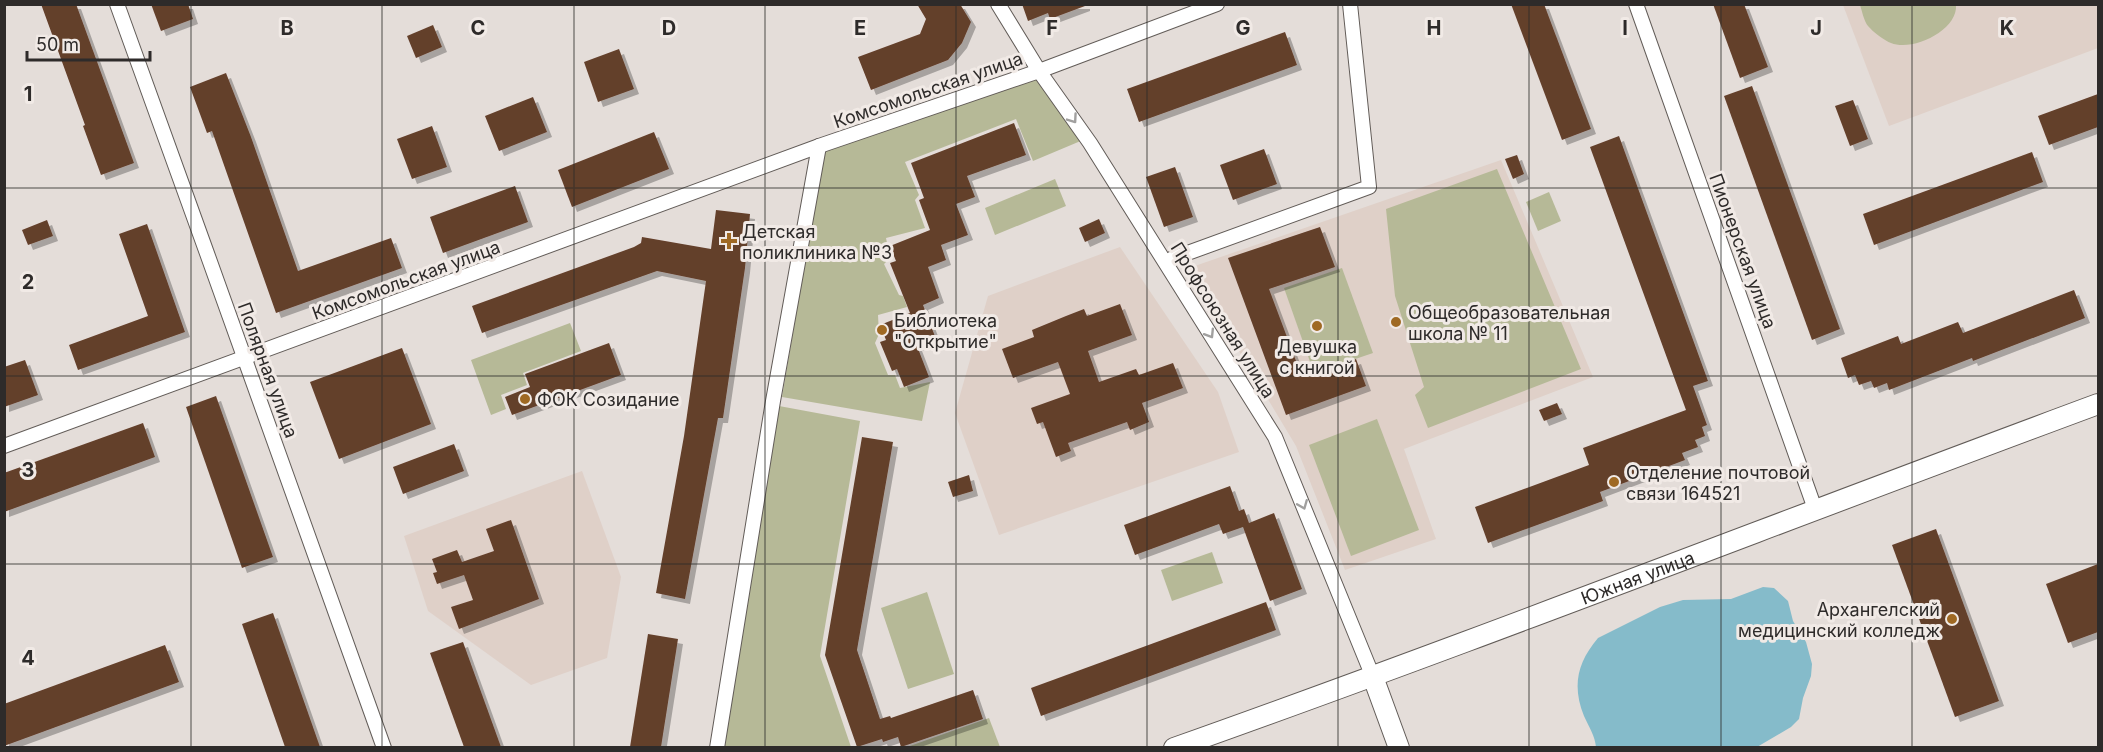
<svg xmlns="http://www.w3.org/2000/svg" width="2103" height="752" font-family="Inter,sans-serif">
	<defs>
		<filter id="shadow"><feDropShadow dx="5" dy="5" stdDeviation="0" flood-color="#0004"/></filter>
	</defs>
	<rect width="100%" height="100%" fill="#e4ddd9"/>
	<g fill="#dfd0c8">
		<polygon points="1843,5 2098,5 2098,48 1889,126"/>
		<polygon points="1501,160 1593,377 1404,449 1436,539 1345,570 1296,446 1189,268"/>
		<polygon points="1120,247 1218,392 1239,452 999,535 955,413 988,296"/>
		<polygon points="582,471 621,577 607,658 531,685 428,611 404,536"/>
	</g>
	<g fill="#b6b997">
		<path d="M 1860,5 L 1956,5 C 1958,30 1913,52 1891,43 C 1885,41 1873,32 1868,26 C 1864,21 1862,11 1860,5 Z"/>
		<polygon points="1036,77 1083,140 1033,161 1016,119 905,162 919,195 915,200 925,228 886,238 890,258 884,264 899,295 903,296 907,307 878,315 879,334 875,343 888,375 895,375 900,388 930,382 922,421 782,397 824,150"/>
		<polygon points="1497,169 1581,369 1428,428 1415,395 1424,387 1395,296 1386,209"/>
		<polygon points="1055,179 1066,206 995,235 985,208"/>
		<polygon points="1549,192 1561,221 1538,231 1526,202"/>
		<polygon points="1342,268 1373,353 1314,373 1284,288"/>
		<polygon points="570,323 581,351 523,373 527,385 501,395 506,409 491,415 471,360"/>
		<polygon points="779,406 860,421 820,656 851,747 723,748"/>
		<polygon points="1377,419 1419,530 1351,556 1309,445"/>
		<polygon points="1212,552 1223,583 1172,601 1161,570"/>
		<polygon points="927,592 954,674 908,689 881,608"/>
		<polygon points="989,718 1000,747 907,747"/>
	</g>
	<path fill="#85bbca" d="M 1763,587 L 1774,588 L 1788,601 L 1793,621 L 1806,642 L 1812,664 L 1811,676 L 1803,698 L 1799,719 L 1791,727 L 1757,747 L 1596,747 C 1595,736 1589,727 1584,716 C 1572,686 1577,663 1598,638 L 1660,607 L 1683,600 L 1731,599 Z"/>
	<g fill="#643f2b" filter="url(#shadow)">
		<polygon points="41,4 76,4 134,163 101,175 83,126 85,125"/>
		<polygon points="151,4 188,4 193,19 161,31"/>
		<polygon points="917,4 960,4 971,22 962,43 948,60 871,90 858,57 920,34 926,19"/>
		<polygon points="1022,4 1085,4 1085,6 1050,19 1048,13 1028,21"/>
		<polygon points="1511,4 1544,4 1591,129 1562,140"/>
		<polygon points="1713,4 1744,4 1768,67 1740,78"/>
		<polygon points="433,25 442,47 416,58 407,36"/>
		<polygon points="1285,32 1297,65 1139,122 1127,89"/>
		<polygon points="619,49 634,89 598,102 584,62"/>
		<polygon points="226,73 251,137 298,271 391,238 402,268 276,313 212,131 207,133 190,87"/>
		<polygon points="1752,86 1840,329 1812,340 1724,96"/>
		<polygon points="2098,94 2098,127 2049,145 2038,116"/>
		<polygon points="533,97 547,132 499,151 485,116"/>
		<polygon points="1853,100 1868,139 1850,146 1835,106"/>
		<polygon points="1014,123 1026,155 967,176 975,197 956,204 968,235 941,245 946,260 928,267 939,298 923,305 936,339 917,346 929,377 904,387 897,369 892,371 880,342 886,340 880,325 910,313 890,263 896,261 890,246 930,230 919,200 924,198 911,163"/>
		<polygon points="432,126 447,167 412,179 397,139"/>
		<polygon points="654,132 669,169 572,207 558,170"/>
		<polygon points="1619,136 1708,381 1693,386 1707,425 1702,427 1705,436 1695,440 1698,447 1682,453 1685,460 1600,492 1603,501 1488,543 1475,507 1589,465 1583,448 1686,410 1590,147"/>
		<polygon points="1264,149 1277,184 1233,200 1220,165"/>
		<polygon points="2032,152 2043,182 1874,245 1863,214"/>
		<polygon points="1517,155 1524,174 1513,179 1505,159"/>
		<polygon points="1175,167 1193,217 1164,227 1146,177"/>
		<polygon points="515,186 528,222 443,253 430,217"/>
		<polygon points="716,210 750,214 745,268 723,418 718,418 685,599 656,593 684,436 706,281 657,271 482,333 472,306 634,247 641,243 642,237 711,249"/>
		<polygon points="1099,219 1105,233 1085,242 1079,228"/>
		<polygon points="47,220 53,236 28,245 22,230"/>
		<polygon points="147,224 185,332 78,370 69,345 148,316 119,234"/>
		<polygon points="1320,227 1335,267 1269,289 1302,377 1356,359 1366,386 1286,415 1228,258"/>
		<polygon points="2074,290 2085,318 1973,361 1972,358 1889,390 1887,383 1874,388 1871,381 1859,385 1855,375 1848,378 1841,358 1898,336 1901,344 1958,322 1963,333"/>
		<polygon points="1120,304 1132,335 1088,351 1099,382 1136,369 1139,375 1173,363 1183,388 1142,403 1149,422 1130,430 1127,422 1068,443 1071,451 1056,457 1043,422 1037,424 1031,408 1070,394 1058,362 1013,378 1002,349 1034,337 1032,330 1066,316 1084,309 1087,316"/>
		<polygon points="609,343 621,375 512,415 505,397 530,387 525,374"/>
		<polygon points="402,348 431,424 339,459 310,382"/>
		<polygon points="25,360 38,395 4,407 4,367"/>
		<polygon points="216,396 273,557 242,568 186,407"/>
		<polygon points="1557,403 1562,414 1544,421 1539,410"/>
		<polygon points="143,423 155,457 4,512 4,473"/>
		<polygon points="862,437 893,442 857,650 880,719 890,716 891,718 973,690 983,719 901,747 898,737 883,742 882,739 857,747 825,655"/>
		<polygon points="454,444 464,471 403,494 393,467"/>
		<polygon points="969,475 973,491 953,497 948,482"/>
		<polygon points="1230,486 1239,511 1244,509 1249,523 1274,513 1302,589 1270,601 1243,527 1223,534 1219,524 1135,555 1124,525"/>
		<polygon points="511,520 539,599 459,629 451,607 473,600 464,575 437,584 433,573 437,572 432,559 457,550 462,562 494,551 486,529"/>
		<polygon points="1936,529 1999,701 1955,717 1892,545"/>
		<polygon points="2098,564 2098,632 2068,643 2046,584"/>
		<polygon points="1266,602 1276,630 1041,716 1031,688"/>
		<polygon points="273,613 320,747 285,747 242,624"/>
		<polygon points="648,634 678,639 661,747 630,747"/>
		<polygon points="463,642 501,747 464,747 430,653"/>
		<polygon points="165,645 179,682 4,746 4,704"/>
	</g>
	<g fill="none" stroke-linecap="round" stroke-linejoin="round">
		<g stroke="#625c58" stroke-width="16">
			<g id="street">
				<path d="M 117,4 C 206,252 297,499 384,748"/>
				<polyline points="998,4 1039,71 1090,143 1275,437 1373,677"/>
				<polyline points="1636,4 1815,509"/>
				<polyline points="1171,259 1369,187 1350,4"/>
				<polyline points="4,446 819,146 1039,71 1217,4"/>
				<polyline points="717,748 773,401 819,146"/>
			</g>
		</g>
		<g stroke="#625c58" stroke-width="22">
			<g id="secondary">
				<polyline points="1373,677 1399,748"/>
				<path id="s1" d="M 1174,748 C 1484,638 1790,518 2098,404"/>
			</g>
		</g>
		<use href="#street" stroke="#fff" stroke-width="14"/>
		<use href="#secondary" stroke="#fff" stroke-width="20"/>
	</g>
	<defs><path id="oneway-chevron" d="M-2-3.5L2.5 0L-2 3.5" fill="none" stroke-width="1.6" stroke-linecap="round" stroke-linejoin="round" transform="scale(1.5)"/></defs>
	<g stroke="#a1a09f">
		<use href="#oneway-chevron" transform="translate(1073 119) rotate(55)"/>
		<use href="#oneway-chevron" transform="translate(1210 334) rotate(58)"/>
		<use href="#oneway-chevron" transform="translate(1303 505) rotate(68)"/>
	</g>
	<path fill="none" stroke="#2e2b2a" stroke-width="1.5" stroke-opacity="0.55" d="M 191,4 L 191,748M 382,4 L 382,748M 574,4 L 574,748M 765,4 L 765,748M 956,4 L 956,748M 1147,4 L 1147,748M 1338,4 L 1338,748M 1529,4 L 1529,748M 1721,4 L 1721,748M 1912,4 L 1912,748M 4,188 L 2098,188M 4,376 L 2098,376M 4,564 L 2098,564"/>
	<g fill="#9f6923" stroke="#f1eae6" stroke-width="2">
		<path d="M726 232h6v6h6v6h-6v6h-6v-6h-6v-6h6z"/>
		<circle cx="1396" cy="322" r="6"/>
		<circle cx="1317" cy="326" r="6"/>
		<circle cx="882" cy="330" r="6"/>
		<circle cx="525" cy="399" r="6"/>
		<circle cx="1614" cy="482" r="6"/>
		<circle cx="1952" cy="619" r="6"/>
	</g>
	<g text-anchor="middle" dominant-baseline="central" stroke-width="6" stroke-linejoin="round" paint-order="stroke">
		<g font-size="18" fill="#2e2b2a" stroke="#f1eae6">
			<text transform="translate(928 90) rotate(-19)">Комсомольская улица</text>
			<text transform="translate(1743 251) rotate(70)">Пионерская улица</text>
			<text transform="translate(406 280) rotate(-20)">Комсомольская улица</text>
			<text transform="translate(1223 320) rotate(58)">Профсоюзная улица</text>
			<text transform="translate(268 370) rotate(70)">Полярная улица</text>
			<text stroke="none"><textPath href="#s1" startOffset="494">Южная улица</textPath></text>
		</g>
		<g font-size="18" fill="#2e2b2a" stroke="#f1eae6" text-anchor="start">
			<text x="742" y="231">Детская<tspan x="742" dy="21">поликлиника №3</tspan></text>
			<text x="1408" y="312">Общеобразовательная<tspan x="1408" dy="21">школа № 11</tspan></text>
			<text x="894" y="320">Библиотека<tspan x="894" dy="21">"Открытие"</tspan></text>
			<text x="1317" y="346" text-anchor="middle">Девушка<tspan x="1317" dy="21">с книгой</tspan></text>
			<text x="537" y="399">ФОК Созидание</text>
			<text x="1626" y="472">Отделение почтовой<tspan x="1626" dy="21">связи 164521</tspan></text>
			<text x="1940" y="609" text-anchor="end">Архангелский<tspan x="1940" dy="21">медицинский колледж</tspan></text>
		</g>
	</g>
	<g font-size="20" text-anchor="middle" font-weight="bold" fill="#2e2b2a" stroke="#f1eae6" stroke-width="6" stroke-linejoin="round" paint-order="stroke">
		<text x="287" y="35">B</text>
		<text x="478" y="35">C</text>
		<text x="669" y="35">D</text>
		<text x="860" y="35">E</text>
		<text x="1052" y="35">F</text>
		<text x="1243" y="35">G</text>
		<text x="1434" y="35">H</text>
		<text x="1625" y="35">I</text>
		<text x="1816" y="35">J</text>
		<text x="2007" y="35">K</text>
		<text x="28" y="101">1</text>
		<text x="28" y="289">2</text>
		<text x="28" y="477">3</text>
		<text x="28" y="665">4</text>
	</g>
	<rect width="2103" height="752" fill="none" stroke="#2e2b2a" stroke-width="12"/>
	<path d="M27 51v9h123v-9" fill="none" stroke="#2e2b2a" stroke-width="3"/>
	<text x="36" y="51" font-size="18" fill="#2e2b2a" stroke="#f1eae6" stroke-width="4.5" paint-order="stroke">50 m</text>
</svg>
